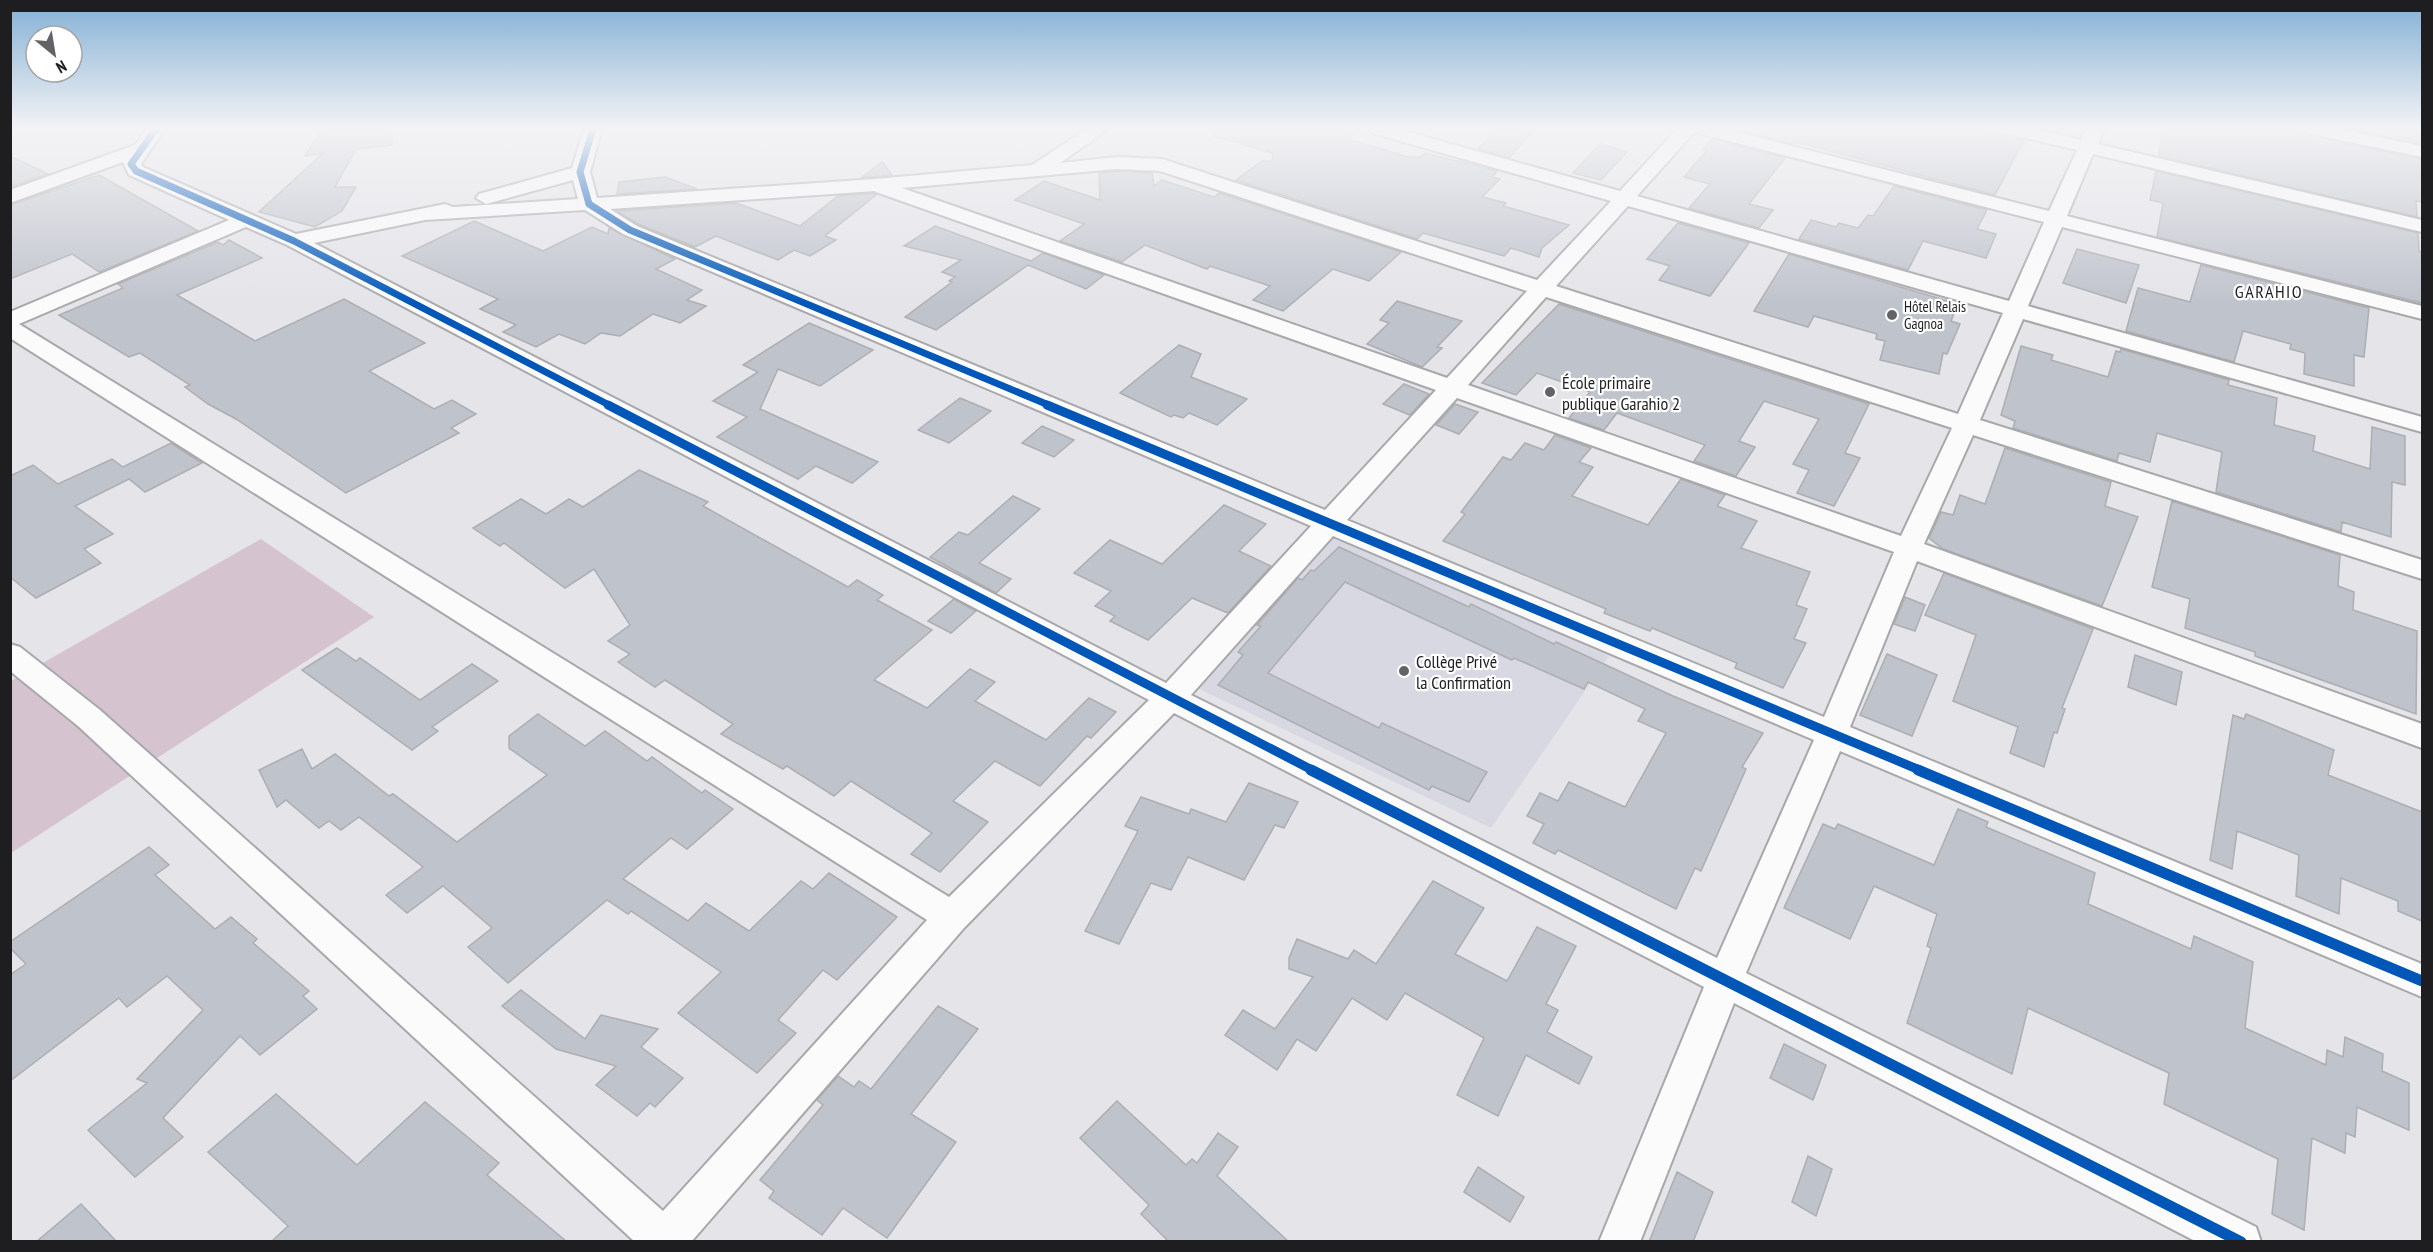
<svg xmlns="http://www.w3.org/2000/svg" width="2433" height="1252" font-family="'PT Sans Narrow',sans-serif">
	<rect width="100%" height="100%" fill="#e4e4e9"/>
	<polygon fill="#d8d8e3" points="1335,536 1609,656 1491,828 1195,687"/>
	<polygon fill="#d5c3cf" points="261,539 374,617 11,853 11,681"/>
	<g fill="#bfc3cc" stroke="#adaeb1" stroke-width="1.5">
		<polygon points="322,129 391,129 392,145 356,149 335,187 356,187 342,211 315,227 259,212 323,153 305,156"/>
		<polygon points="1215,129 1359,129 1348,139 1408,157 1420,157 1425,153 1497,171 1492,177 1500,179 1482,197 1506,203 1503,206 1569,225 1542,248 1539,257 1511,248 1504,256 1423,233 1417,239 1236,180 1262,161 1272,161 1273,153 1214,136"/>
		<polygon points="1496,129 1534,129 1509,158 1478,149"/>
		<polygon points="1734,129 1980,129 2024,140 1995,195 1796,142 1795,144"/>
		<polygon points="2162,129 2300,129 2311,136 2422,159 2422,202 2416,201 2417,217 2159,156"/>
		<polygon points="2348,129 2415,129 2417,133 2422,134 2422,144"/>
		<polygon points="1712,139 1785,158 1749,204 1773,210 1759,228 1689,208 1710,184 1684,177 1707,150 1703,149"/>
		<polygon points="1600,144 1627,152 1601,180 1573,173"/>
		<polygon points="10,156 48,174 10,187"/>
		<polygon points="882,162 892,175 861,178"/>
		<polygon points="1117,171 1152,173 1154,186 1162,180 1214,197 1219,193 1401,252 1369,281 1333,269 1283,311 1253,300 1270,286 1210,266 1207,269 1145,245 1122,262 1060,241 1084,224 1015,200 1044,181 1100,200 1099,173"/>
		<polygon points="2156,171 2418,233 2419,251 2422,252 2422,303 2157,237 2163,203 2150,200"/>
		<polygon points="99,175 198,231 99,272 72,254 10,279 10,205"/>
		<polygon points="665,177 697,189 617,194 619,182"/>
		<polygon points="1894,186 1987,210 1977,229 1996,234 1986,258 1923,241 1908,270 1799,239 1811,220 1836,227 1839,223 1858,228 1868,215 1873,216"/>
		<polygon points="874,193 876,195 825,236 836,240 810,256 794,250 778,260 716,236 695,247 638,224 617,211 736,203 800,226 838,196"/>
		<polygon points="474,221 543,251 592,227 608,234 609,228 675,259 656,269 702,290 687,300 706,306 680,323 653,314 620,336 601,333 585,344 559,334 536,347 503,332 516,325 480,309 498,299 402,256"/>
		<polygon points="1678,223 1749,243 1710,296 1659,280 1670,266 1647,259"/>
		<polygon points="935,226 1031,261 1043,253 1104,275 1086,289 1028,265 936,330 905,317 952,282 949,281 955,277 942,272 961,260 904,246"/>
		<polygon points="229,240 262,258 177,295 255,341 344,299 425,343 369,371 434,409 452,400 476,414 451,428 459,433 346,493 236,419 208,404 185,387 190,385 140,353 129,357 59,315 123,288 118,284 218,242 223,245"/>
		<polygon points="2077,249 2139,265 2126,303 2063,283"/>
		<polygon points="1789,254 1958,304 1951,321 1960,324 1947,354 1943,353 1939,374 1880,360 1885,341 1876,339 1877,334 1814,316 1808,327 1754,311"/>
		<polygon points="2201,265 2369,308 2364,357 2354,355 2354,386 2304,374 2305,353 2290,349 2291,344 2243,331 2234,362 2126,331 2138,288 2190,302"/>
		<polygon points="1397,301 1462,321 1437,347 1442,348 1422,367 1367,344 1389,323 1380,320"/>
		<polygon points="1559,304 1869,404 1845,453 1860,458 1834,506 1797,493 1809,470 1793,464 1819,419 1764,401 1739,441 1755,447 1736,476 1694,461 1705,445 1617,413 1604,430 1569,418 1590,392 1537,373 1516,395 1482,383"/>
		<polygon points="809,323 873,350 820,386 778,369 760,409 878,462 852,483 816,466 798,479 717,437 747,417 713,401 758,372 743,365"/>
		<polygon points="1179,345 1201,354 1191,377 1247,399 1217,425 1189,413 1183,418 1174,415 1171,417 1120,393"/>
		<polygon points="2021,346 2053,355 2051,360 2108,377 2116,351 2120,352 2121,349 2229,380 2228,385 2277,398 2274,425 2315,436 2313,451 2370,469 2372,427 2405,436 2405,485 2392,482 2391,537 2342,522 2341,532 2216,492 2222,452 2157,433 2150,462 2119,453 2117,461 2013,428 2015,421 2001,415"/>
		<polygon points="1404,384 1429,394 1410,415 1383,404"/>
		<polygon points="960,398 991,411 949,443 918,430"/>
		<polygon points="1455,404 1478,412 1459,434 1436,425"/>
		<polygon points="1042,426 1074,440 1054,457 1022,443"/>
		<polygon points="1555,435 1591,448 1579,462 1593,467 1572,496 1648,525 1681,479 1725,495 1717,506 1757,521 1741,548 1810,572 1796,605 1807,609 1794,639 1806,643 1783,688 1735,668 1737,663 1652,628 1650,631 1604,613 1606,609 1443,541 1465,514 1461,512 1503,457 1511,460 1525,443 1544,450"/>
		<polygon points="171,443 202,463 145,492 129,479 75,506 113,534 84,549 101,563 36,598 10,577 10,476 33,465 58,484 112,459 123,467"/>
		<polygon points="2005,448 2111,482 2105,506 2138,517 2102,606 1943,549 1929,538 1941,512 1953,515 1960,495 1985,504"/>
		<polygon points="639,470 708,502 703,506 848,587 857,580 883,595 877,600 932,630 874,680 927,708 970,669 995,682 975,701 1046,740 1089,698 1116,712 1091,738 1087,736 1040,786 995,761 953,801 988,822 940,872 911,854 932,833 851,781 834,796 787,766 783,769 721,734 733,724 665,680 655,687 618,662 630,654 608,641 630,625 594,569 565,588 504,543 500,546 473,528 521,499 546,514 569,499 583,507"/>
		<polygon points="1013,496 1040,509 979,563 1011,579 996,593 930,557 959,532 968,535"/>
		<polygon points="2172,501 2340,555 2338,586 2354,592 2353,610 2417,631 2416,714 2255,656 2255,652 2185,628 2190,599 2152,587"/>
		<polygon points="1224,505 1266,524 1239,551 1271,566 1228,613 1192,598 1148,640 1110,621 1115,616 1095,606 1111,591 1074,573 1110,540 1162,564"/>
		<polygon points="1339,547 1469,607 1471,604 1554,644 1556,642 1673,696 1763,733 1742,767 1746,769 1701,871 1695,868 1676,909 1558,850 1555,854 1533,843 1544,824 1527,816 1540,793 1558,801 1569,782 1625,807 1666,733 1638,721 1645,709 1588,682 1584,689 1514,658 1512,660 1345,582 1268,673 1379,728 1382,723 1487,772 1469,802 1432,786 1429,790 1218,685 1243,655 1238,652 1261,626 1257,625 1298,578 1302,580 1311,570 1314,571"/>
		<polygon points="1944,573 2093,629 2062,708 2065,709 2057,733 2054,732 2044,767 2010,753 2018,727 1953,701 1976,635 1925,615"/>
		<polygon points="1905,597 1925,605 1915,631 1894,624"/>
		<polygon points="954,599 976,611 951,633 928,621"/>
		<polygon points="337,648 356,661 360,658 420,700 472,664 498,681 432,727 438,731 412,750 302,670"/>
		<polygon points="1887,654 1937,675 1912,736 1860,715"/>
		<polygon points="2135,655 2182,672 2176,705 2128,687"/>
		<polygon points="538,714 585,746 605,731 647,761 652,757 702,793 705,790 733,809 687,849 671,838 623,879 688,921 706,903 749,931 801,881 813,889 829,873 897,917 837,980 823,970 778,1020 796,1033 757,1073 678,1013 721,972 631,911 628,914 607,900 508,983 468,947 492,928 443,886 407,913 386,895 423,867 359,817 341,830 329,821 319,828 286,800 277,807 259,770 302,749 312,769 335,754 389,796 393,794 457,842 547,775 509,748 509,736"/>
		<polygon points="2246,714 2334,750 2328,775 2422,812 2422,921 2398,911 2398,901 2341,878 2339,914 2296,896 2299,855 2237,831 2232,869 2210,860 2233,715 2244,719"/>
		<polygon points="1249,783 1298,802 1284,828 1275,825 1244,880 1188,857 1171,890 1151,883 1119,944 1085,931 1138,831 1125,826 1141,797 1189,814 1191,809 1226,822"/>
		<polygon points="1958,809 1988,822 1986,827 2095,873 2088,904 2191,949 2194,936 2253,962 2245,1028 2326,1065 2327,1050 2343,1057 2345,1037 2383,1054 2382,1071 2409,1083 2409,1130 2357,1107 2355,1137 2346,1133 2345,1153 2312,1138 2304,1230 2272,1214 2278,1159 2164,1104 2169,1073 2028,1008 2012,1074 1907,1023 1931,948 1927,946 1937,914 1874,886 1850,939 1784,908 1823,824 1835,829 1838,824 1934,865"/>
		<polygon points="149,847 169,865 155,875 215,929 231,917 257,939 253,943 309,991 303,996 317,1009 260,1055 240,1036 163,1118 183,1137 135,1177 88,1130 147,1083 137,1079 203,1010 167,976 127,1007 119,998 10,1081 10,975 26,964 10,948 10,942"/>
		<polygon points="1433,881 1484,908 1455,954 1507,981 1537,927 1576,946 1546,1004 1558,1010 1547,1032 1592,1057 1579,1084 1526,1055 1498,1116 1457,1095 1484,1038 1405,993 1387,1020 1352,998 1316,1051 1297,1039 1277,1070 1225,1035 1243,1010 1275,1029 1313,977 1289,969 1289,958 1297,939 1348,959 1354,950 1376,964"/>
		<polygon points="521,990 585,1039 601,1015 658,1029 641,1047 683,1078 655,1107 650,1103 637,1116 596,1085 616,1066 556,1049 502,1006"/>
		<polygon points="938,1006 978,1029 911,1114 956,1142 887,1238 843,1208 822,1235 769,1198 774,1191 760,1180 823,1105 817,1100 838,1076 854,1087 859,1081 871,1089"/>
		<polygon points="1784,1044 1826,1065 1813,1100 1770,1078"/>
		<polygon points="276,1094 357,1165 425,1102 499,1163 487,1175 567,1242 271,1242 288,1226 208,1152"/>
		<polygon points="1117,1101 1186,1165 1192,1159 1197,1163 1218,1133 1238,1147 1217,1176 1289,1242 1169,1242 1141,1214 1149,1205 1080,1138"/>
		<polygon points="1808,1156 1832,1169 1816,1216 1792,1202"/>
		<polygon points="1478,1167 1524,1197 1510,1222 1464,1192"/>
		<polygon points="1677,1172 1713,1192 1693,1242 1649,1242"/>
		<polygon points="81,1204 117,1242 36,1242"/>
	</g>
	<g fill="none" stroke-linecap="round" stroke-linejoin="round">
		<g stroke="#a8a8ab" stroke-width="4">
			<g id="street">
				<path d="M 147,129 L 165,129 L 141,164 L 143,167 L 296,234 L 445,204 L 453,207 L 578,199 L 573,180 L 486,204 L 476,198 L 479,194 L 572,168 L 584,129 L 602,129 L 590,172 L 597,198 L 875,179 L 1032,165 L 1087,129 L 1108,129 L 1060,163 L 1117,157 L 1162,159 L 1537,280 L 1611,201 L 1372,133 L 1369,129 L 1398,129 L 1620,191 L 1677,129 L 1725,129 L 2049,211 L 2077,150 L 2005,133 L 2002,129 L 2034,129 L 2081,140 L 2086,129 L 2104,129 L 2098,144 L 2422,220 L 2422,232 L 2093,154 L 2067,216 L 2422,306 L 2422,319 L 2062,227 L 2028,306 L 2422,417 L 2422,432 L 2023,319 L 1980,420 L 2422,560 L 2422,579 L 1973,435 L 1924,544 L 2422,724 L 2422,748 L 1917,561 L 1850,727 L 2422,964 L 2422,997 L 1840,751 L 1746,973 L 2256,1227 L 2261,1242 L 2197,1242 L 1734,1003 L 1640,1242 L 1599,1242 L 1704,987 L 1174,713 L 964,928 L 691,1242 L 635,1242 L 78,726 L 10,671 L 10,644 L 20,647 L 100,710 L 663,1211 L 927,920 L 10,338 L 10,312 L 229,220 L 129,175 L 123,162 L 10,203 L 10,190 L 135,145 ZM 1696,130 L 1698,133 L 2044,222 L 2009,301 L 1637,196 ZM 1117,169 L 1160,171 L 1527,291 L 1447,378 L 902,188 ZM 875,191 L 876,192 L 1436,390 L 1325,510 L 637,226 L 610,209 ZM 1628,206 L 2003,313 L 1958,414 L 1556,286 ZM 585,210 L 623,234 L 1311,526 L 1166,683 L 314,243 L 425,220 ZM 246,227 L 287,245 L 1149,700 L 949,897 L 19,324 ZM 1546,297 L 1952,428 L 1901,536 L 1468,385 ZM 1457,398 L 1894,552 L 1824,717 L 1347,520 ZM 1333,536 L 1814,740 L 1717,958 L 1191,695 Z"/>
				<polygon points="2302,129 2337,129 2422,146 2422,157 2311,134"/>
			</g>
		</g>
		<use href="#street" fill="#fbfbfc" fill-rule="evenodd"/>
		<g stroke="#fff" stroke-width="10">
			<g id="cycleway-far2">
				<polyline points="156,129 131,164 136,171 294,241 611,406"/>
				<polyline points="593,129 580,172 589,204 630,230 1051,406"/>
			</g>
		</g>
		<g stroke="#fff" stroke-width="13">
			<g id="cycleway-far1">
				<polyline points="608,405 1314,771"/>
				<polyline points="1047,405 1922,771"/>
			</g>
		</g>
		<g stroke="#fff" stroke-width="15">
			<g id="cycleway">
				<polyline points="1311,770 2241,1242"/>
				<polyline points="1918,770 2422,981"/>
			</g>
		</g>
		<use href="#cycleway-far2" stroke="#0057b8" stroke-width="7"/>
		<use href="#cycleway-far1" stroke="#0057b8" stroke-width="9"/>
		<use href="#cycleway" stroke="#0057b8" stroke-width="11"/>
	</g>
	<linearGradient id="sky" x2="0" y2="1"><stop stop-color="#83b0d5"/><stop offset="0.42" stop-color="#f3f3f5"/><stop offset="1" stop-color="#f3f3f5" stop-opacity="0"/></linearGradient>
	<rect width="2433" height="304" fill="url(#sky)"/>
	<g fill="#636367" stroke="#fff" stroke-width="2">
		<circle cx="1892" cy="315" r="6"/>
		<circle cx="1550" cy="392" r="6"/>
		<circle cx="1404" cy="671" r="6"/>
	</g>
	<g text-anchor="middle" dominant-baseline="central" stroke-width="4.5" stroke-linejoin="round" paint-order="stroke">
		<g font-size="15" fill="#1e1e21" stroke="#fff" text-anchor="start">
			<text x="1904" y="306">Hôtel Relais<tspan x="1904" dy="17">Gagnoa</tspan></text>
		</g>
		<g font-size="18" letter-spacing="1.5" fill="#1e1e21" stroke="#fff">
			<text x="2269" y="291">GARAHIO</text>
		</g>
		<g font-size="18" fill="#1e1e21" stroke="#fff" text-anchor="start">
			<text x="1562" y="382">École primaire<tspan x="1562" dy="21">publique Garahio 2</tspan></text>
			<text x="1416" y="661">Collège Privé<tspan x="1416" dy="21">la Confirmation</tspan></text>
		</g>
	</g>
	<rect width="2433" height="1252" fill="none" stroke="#1e1e21" stroke-width="24"/>
	<g transform="translate(54 54) rotate(150)"><circle r="28" fill="#ffffff" stroke="#a5a5a6" stroke-width="1.5"/>
	<path d="M0-4.5L10 22L0 15L-10 22Z" fill="#636367"/>
	<text y="-9" font-size="16" font-weight="bold" text-anchor="middle" fill="#1e1e21">N</text>
	</g>
</svg>
